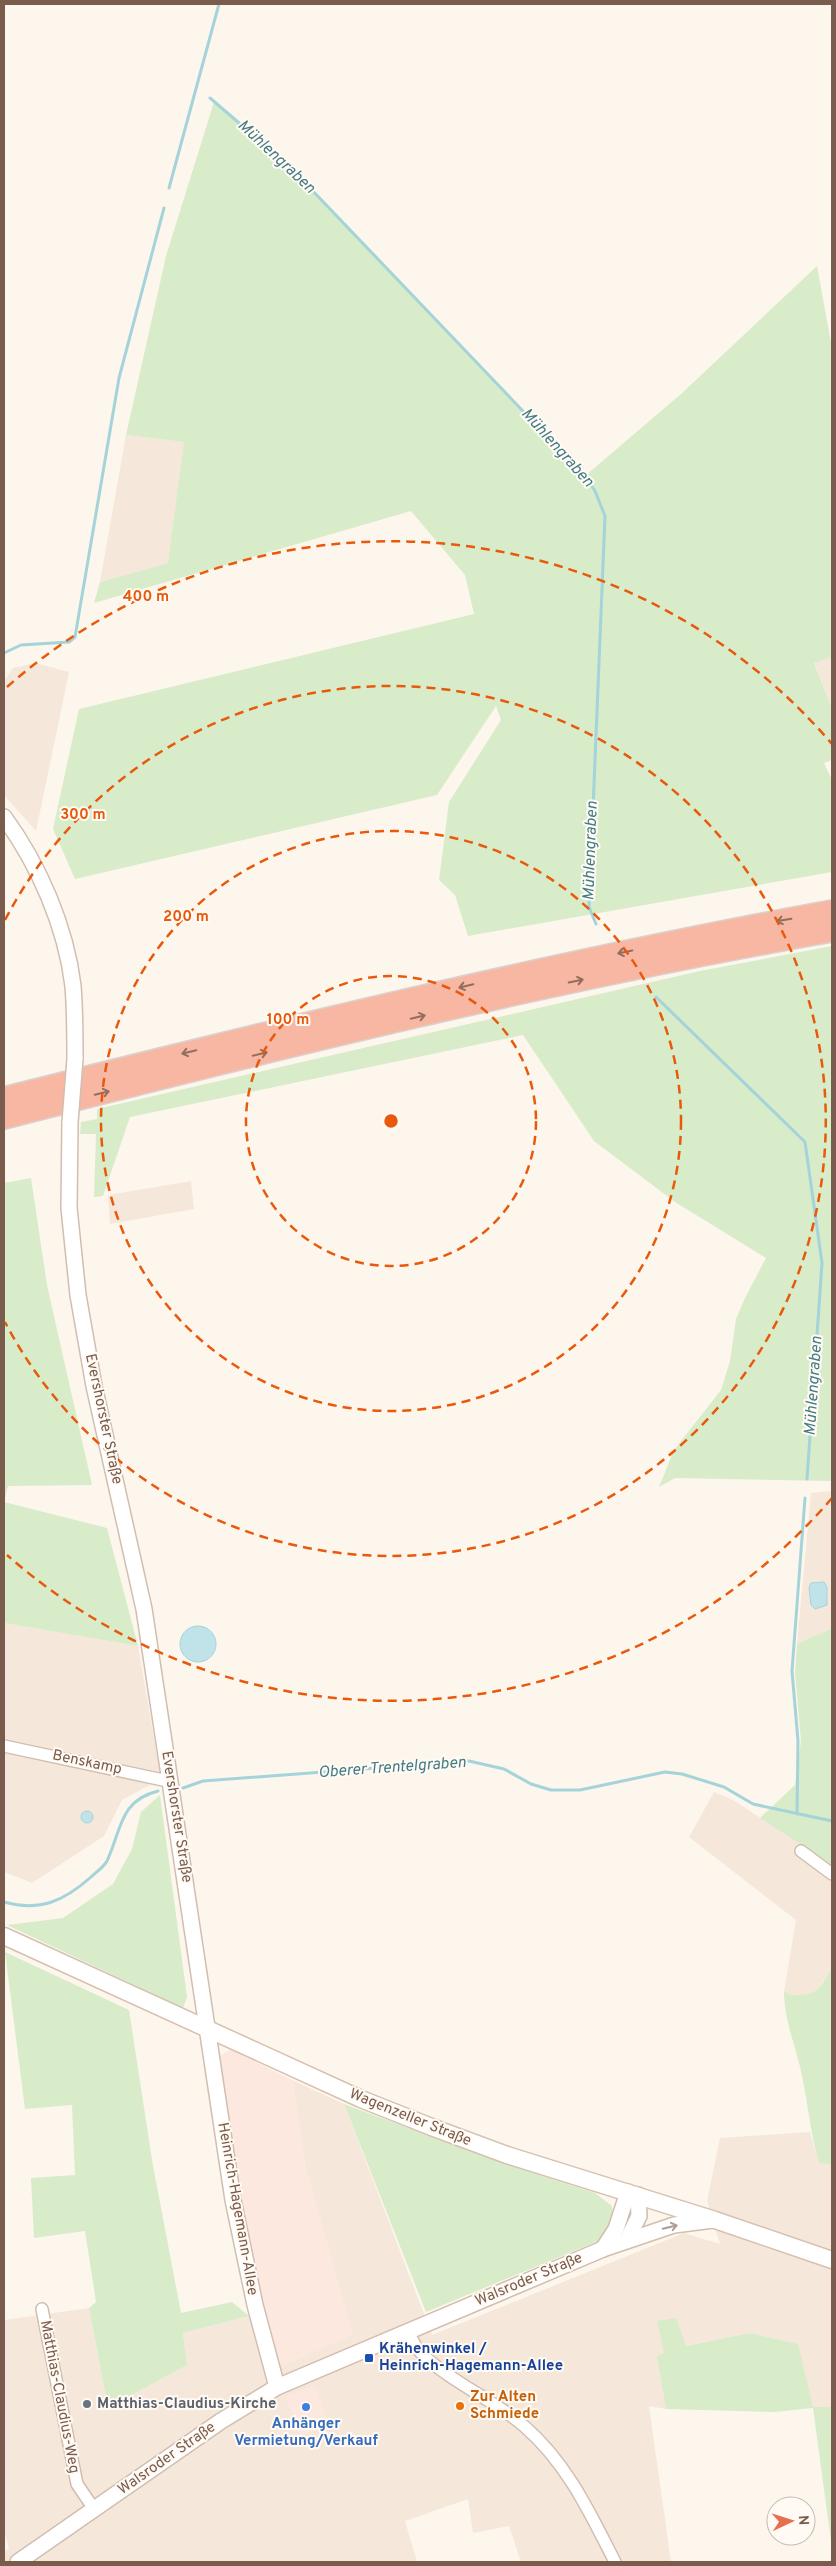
<svg xmlns="http://www.w3.org/2000/svg" width="836" height="2566" font-family="Overpass,sans-serif">
	<rect width="100%" height="100%" fill="#fdf6ec"/>
	<g fill="#f5e8da">
		<polygon points="126,435 185,442 168,563 100,582"/>
		<polygon points="832,657 832,708 814,662"/>
		<polygon points="35,663 69,672 36,831 4,795 4,681 13,668"/>
		<polygon points="191,1181 194,1209 110,1224 108,1195"/>
		<polygon points="832,1491 832,1628 797,1644 811,1493"/>
		<polygon points="4,1623 138,1646 161,1779 122,1800 104,1836 32,1883 4,1872"/>
		<polygon points="714,1792 733,1800 832,1865 832,1968 816,1992 811,1995 790,1996 784,1991 796,1920 689,1837"/>
		<polygon points="292,2080 344,2104 432,2335 684,2233 720,2244 707,2201 720,2138 810,2132 819,2163 832,2165 832,2407 813,2408 749,2333 685,2346 658,2356 666,2409 649,2406 671,2562 521,2562 509,2526 473,2533 468,2499 405,2521 417,2562 4,2562 4,2552 9,2548 4,2531 4,2320 89,2308 108,2408 187,2365 183,2333 249,2316 264,2374 278,2368 305,2164"/>
	</g>
	<g fill="#fde8e0">
		<polygon points="230,2049 292,2080 305,2164 353,2335 278,2368 261,2303 239,2199 220,2056"/>
		<polygon points="315,2385 326,2417 319,2428 300,2436 286,2397"/>
	</g>
	<g fill="#d8ecc9">
		<polygon points="214,102 289,166 585,476 681,394 817,266 832,348 832,657 814,663 832,708 832,760 824,763 832,780 832,872 468,936 455,895 439,880 449,802 501,720 496,706 437,795 75,879 53,829 79,709 474,614 465,575 411,511 94,603 100,582 168,563 184,442 126,435 166,256"/>
		<polygon points="832,946 832,1481 675,1478 659,1487 674,1450 721,1390 730,1361 736,1319 745,1298 766,1258 675,1202 594,1141 523,1035 130,1117 103,1196 94,1197 96,1134 80,1134 81,1122 97,1119 97,1109 700,971"/>
		<polygon points="31,1178 47,1285 92,1485 8,1486 4,1502 107,1528 138,1646 4,1623 4,1183"/>
		<polygon points="832,1628 832,1865 760,1818 795,1785 801,1741 795,1673 797,1644"/>
		<polygon points="160,1795 187,1997 183,2008 7,1925 63,1918 113,1884 132,1849 141,1812"/>
		<polygon points="5,1952 129,2010 153,2166 181,2313 232,2302 249,2316 183,2333 187,2365 108,2408 89,2308 96,2302 85,2231 34,2238 31,2178 75,2175 72,2105 25,2109"/>
		<path d="M 832,1968 L 832,2165 L 819,2163 C 810,2132 808,2103 801,2071 C 795,2044 784,2019 784,1991 C 789,1995 791,1996 798,1995 C 820,1995 821,1984 832,1968 Z"/>
		<path d="M 344,2104 L 505,2164 L 595,2193 L 612,2206 C 614,2221 609,2230 598,2241 L 426,2312 Z"/>
		<polygon points="676,2318 686,2346 749,2333 798,2344 813,2407 832,2407 832,2549 813,2408 774,2412 666,2409 657,2356 664,2353 657,2321"/>
	</g>
	<g fill="#bfe3e8" stroke="#a5d3da">
		<polygon points="824,1582 827,1587 827,1605 815,1609 811,1605 809,1588 811,1583"/>
		<circle cx="198" cy="1644" r="18"/>
		<circle cx="87" cy="1817" r="6"/>
	</g>
	<g fill="none" stroke-linecap="round" stroke-linejoin="round">
		<g stroke="#a5d3da" stroke-width="3">
			<polyline points="210,98 289,166 585,476 595,491 605,516 589,907 596,924"/>
			<polyline points="169,188 219,4"/>
			<polyline points="4,653 21,645 69,642 75,637 119,378 164,208"/>
			<polyline points="656,997 805,1142 822,1263 807,1479"/>
			<polyline points="183,1788 203,1781 469,1761 504,1769 531,1784 551,1790 580,1790 665,1772 682,1774 724,1787 753,1804 832,1821"/>
			<polyline points="797,1814 798,1741 792,1671 805,1498"/>
			<path d="M 4,1902 C 40,1912 64,1901 91,1877 C 96,1872 104,1867 107,1861 C 122,1829 119,1801 158,1791"/>
		</g>
		<g stroke="#d1beb0" stroke-width="14">
			<g id="minor">
				<polyline points="4,1746 163,1780 170,1780"/>
				<polyline points="801,1851 832,1874"/>
				<polyline points="42,2309 77,2484 94,2509"/>
				<path d="M 408,2331 C 412,2340 416,2349 424,2356 C 453,2383 494,2400 524,2426 C 567,2463 590,2513 615,2562"/>
			</g>
		</g>
		<g stroke="#d1beb0" stroke-width="18">
			<g id="tertiary">
				<path d="M 4,817 C 39,865 66,927 73,986 C 75,1010 75,1035 75,1059"/>
				<polyline points="70,1122 69,1208 78,1295 94,1386 144,1609 233,2200 255,2305 277,2387"/>
				<polyline points="627,2240 639,2216 638,2195"/>
				<polyline points="603,2249 616,2229 628,2192"/>
				<polyline points="18,2562 221,2421 277,2387 603,2249 674,2225 713,2220"/>
			</g>
		</g>
		<g stroke="#d6c0b0" stroke-width="19">
			<polyline id="secondary" points="4,1936 361,2099 434,2128 507,2155 715,2220 832,2260"/>
		</g>
		<g stroke="#dad1cd" stroke-width="24">
			<g id="motorway">
				<path d="M 4,1098 C 278,1029 554,962 832,911"/>
				<path d="M 4,1118 C 278,1048 553,980 832,931"/>
			</g>
		</g>
		<use href="#minor" stroke="#fff" stroke-width="11"/>
		<use href="#tertiary" stroke="#fff" stroke-width="15"/>
		<use href="#secondary" stroke="#fff" stroke-width="16"/>
		<use href="#motorway" stroke="#f7b7a3" stroke-width="21"/>
		<g stroke="#d1beb0" stroke-width="18" stroke-linecap="butt">
			<polyline id="tertiary-bridge" points="70,1122 75,1059"/>
		</g>
		<use href="#tertiary-bridge" stroke="#fff" stroke-width="15"/>
	</g>
	<defs><path id="oneway-shaft" d="M-6 0H5M1.5-3L5.5 0L1.5 3" fill="none" stroke-width="1.6" stroke-linecap="round" stroke-linejoin="round" transform="scale(1.25)"/></defs>
	<g stroke="#936e5e">
		<use href="#oneway-shaft" transform="translate(784 920) rotate(170)"/>
		<use href="#oneway-shaft" transform="translate(625 952) rotate(168)"/>
		<use href="#oneway-shaft" transform="translate(576 981) rotate(-12)"/>
		<use href="#oneway-shaft" transform="translate(466 986) rotate(167)"/>
		<use href="#oneway-shaft" transform="translate(418 1017) rotate(-13)"/>
		<use href="#oneway-shaft" transform="translate(189 1052) rotate(166)"/>
		<use href="#oneway-shaft" transform="translate(260 1054) rotate(-14)"/>
		<use href="#oneway-shaft" transform="translate(102 1093) rotate(-14)"/>
	</g>
	<use stroke="#af9d94" href="#oneway-shaft" transform="translate(670 2227) rotate(-14)"/>
	<g fill="none" stroke="#e8590c" stroke-width="2.5" stroke-dasharray="9 6">
		<circle cx="391" cy="1121" r="145"/>
		<circle cx="391" cy="1121" r="290"/>
		<path d="M5 920A435 435 0 1 1 5 1322"/>
		<path d="M832 1498A580 580 0 0 1 7 1555M7 687A580 580 0 0 1 832 744"/>
	</g>
	<rect fill="#1a4fb4" stroke="#fffaf3" stroke-width="2" x="364" y="2353" width="10" height="10" rx="2.5"/>
	<circle fill="#6b7280" stroke="#fffaf3" stroke-width="2" cx="87" cy="2404" r="5"/>
	<circle fill="#e8710a" stroke="#fffaf3" stroke-width="2" cx="460" cy="2406" r="5"/>
	<circle fill="#3f7fe0" stroke="#fffaf3" stroke-width="2" cx="306" cy="2407" r="5"/>
	<g text-anchor="middle" dominant-baseline="central" stroke-width="4" stroke-linejoin="round" paint-order="stroke">
		<g font-size="15" fill="#7a5c4d" stroke="#fffaf3">
			<text transform="translate(103 1419) rotate(78)">Evershorster Straße</text>
			<text transform="translate(87 1763) rotate(12)">Benskamp</text>
			<text transform="translate(176 1817) rotate(81)">Evershorster Straße</text>
			<text transform="translate(410 2118) rotate(22)">Wagenzeller Straße</text>
			<text transform="translate(237 2209) rotate(80)">Heinrich-Hagemann-Allee</text>
			<text transform="translate(529 2280) rotate(-23)">Walsroder Straße</text>
			<text transform="translate(59 2397) rotate(79)">Matthias-Claudius-Weg</text>
			<text transform="translate(167 2459) rotate(-35)">Walsroder Straße</text>
		</g>
		<g font-size="15" font-weight="bold" fill="#164399" stroke="#fffaf3" text-anchor="start">
			<text x="379" y="2349">Krähenwinkel /<tspan x="379" dy="17">Heinrich-Hagemann-Allee</tspan></text>
		</g>
		<g font-size="15" font-weight="bold" fill="#c56008" stroke="#fffaf3" text-anchor="start">
			<text x="470" y="2397">Zur Alten<tspan x="470" dy="17">Schmiede</tspan></text>
		</g>
		<g font-size="15" font-weight="bold" fill="#5b616d" stroke="#fffaf3" text-anchor="start">
			<text x="97" y="2404">Matthias-Claudius-Kirche</text>
		</g>
		<g font-size="15" font-weight="bold" fill="#366cbe" stroke="#fffaf3">
			<text x="306" y="2424">Anhänger<tspan x="306" dy="17">Vermietung/Verkauf</tspan></text>
		</g>
		<g font-size="16" font-style="italic" fill="#437c86" stroke="#fffaf3">
			<text transform="translate(276 157) rotate(43)">Mühlengraben</text>
			<text transform="translate(557 448) rotate(48)">Mühlengraben</text>
			<text transform="translate(591 851) rotate(-88)">Mühlengraben</text>
			<text transform="translate(814 1386) rotate(-86)">Mühlengraben</text>
			<text transform="translate(392 1768) rotate(-4)">Oberer Trentelgraben</text>
		</g>
	</g>
	<circle cx="391" cy="1121" r="8" fill="#e8590c" stroke="#fffaf3" stroke-width="2.5"/>
	<g font-size="15" text-anchor="middle" font-weight="bold" fill="#e8590c" stroke="#fffaf3" stroke-width="4" stroke-linejoin="round" paint-order="stroke">
		<text x="146" y="601">400 m</text>
		<text x="83" y="819">300 m</text>
		<text x="186" y="921">200 m</text>
		<text x="288" y="1024">100 m</text>
	</g>
	<rect width="836" height="2566" fill="none" stroke="#7a5c4d" stroke-width="10"/>
	<g transform="translate(791 2521) rotate(86)"><circle r="24" fill="#fffaf3" stroke="#cabbb1"/>
	<path d="M0-4L9 19L0 12L-9 19Z" fill="#e76f51"/>
	<text y="-8" font-size="14" font-weight="bold" text-anchor="middle" fill="#7a5c4d">N</text>
	</g>
</svg>
